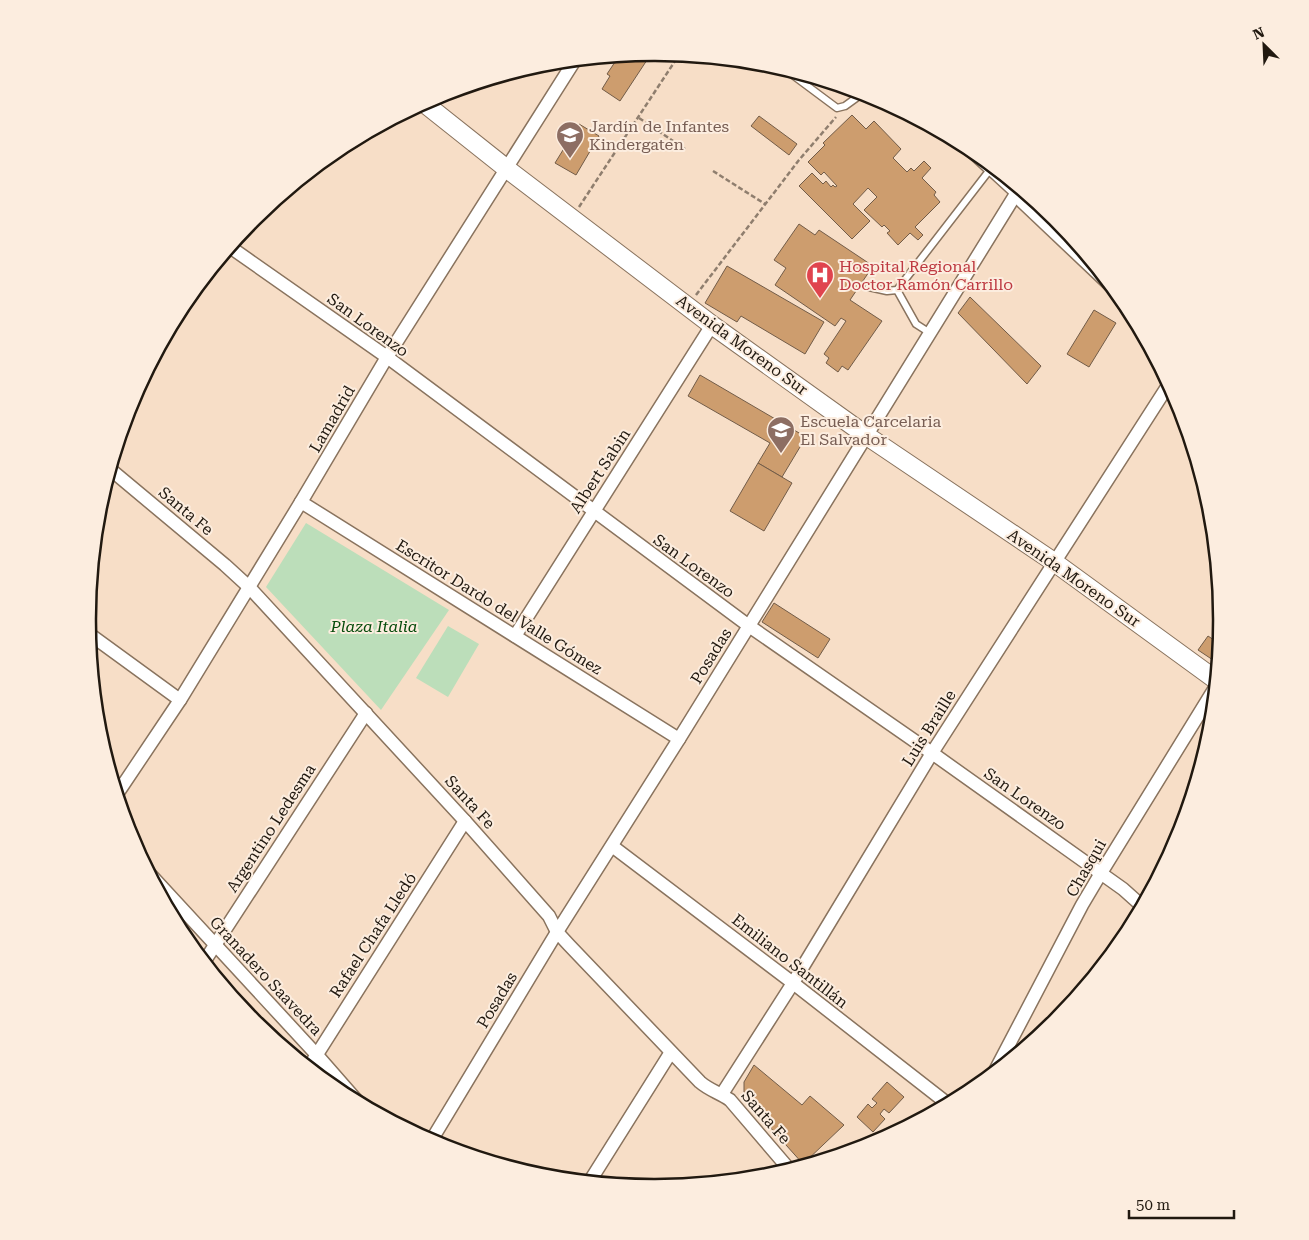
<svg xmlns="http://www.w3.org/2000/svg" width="1309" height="1240" font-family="'Roboto Serif',serif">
	<rect width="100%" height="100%" fill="#f7dec7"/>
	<g fill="#bcdeba">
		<polygon points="306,523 449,610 381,710 266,587"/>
		<polygon points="448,626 479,644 448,697 416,678"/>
	</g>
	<g fill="#cd9d6e" stroke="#725c48">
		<polygon points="637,54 647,60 620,101 602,89 610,76 607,74 619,56"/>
		<polygon points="852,115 866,129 874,121 901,149 893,158 907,172 911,168 914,171 924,161 931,168 922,178 936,192 934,195 940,202 915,227 923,235 918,240 910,233 898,245 887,233 890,231 884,225 882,227 864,210 877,197 868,188 853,204 870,221 852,239 799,186 812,173 823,184 826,181 831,187 833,185 835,187 837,186 824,172 821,175 808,162 825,145 823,143"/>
		<polygon points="759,116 797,144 789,155 751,126"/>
		<polygon points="579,124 599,136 576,175 555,163"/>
		<polygon points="799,224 815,235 819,230 873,266 850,300 882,321 848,370 842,366 838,372 826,363 829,358 824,354 846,321 841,318 835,326 775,285 786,268 774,260"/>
		<polygon points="727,266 824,322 805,354 741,316 737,322 705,303"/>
		<polygon points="970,297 1041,366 1027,384 958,313"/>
		<polygon points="1094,310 1116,323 1089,367 1067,354"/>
		<polygon points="700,375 806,437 782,477 758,463 770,443 688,396"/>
		<polygon points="758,463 792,483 764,531 730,511"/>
		<polygon points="774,603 830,639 818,658 762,622"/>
		<polygon points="1208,636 1220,644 1219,651 1213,660 1198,650"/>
		<polygon points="754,1065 802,1105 810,1096 844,1125 803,1164 744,1098 744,1082"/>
		<polygon points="887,1082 904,1097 889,1113 884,1109 880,1114 885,1119 873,1132 857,1117 868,1104 872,1108 877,1103 872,1099"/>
	</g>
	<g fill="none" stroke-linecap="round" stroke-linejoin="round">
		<g stroke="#89735e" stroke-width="9">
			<g id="lane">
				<polyline points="786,70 837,108 845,106 863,93"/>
				<polyline points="955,140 1015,195"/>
				<polyline points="869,287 887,291 897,290 992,167"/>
				<polyline points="897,290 916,324 930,333"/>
			</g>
		</g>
		<g stroke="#89735e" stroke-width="15">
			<g id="street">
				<polyline points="1015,195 1110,285"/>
				<polyline points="230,247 387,357 749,626 932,753 1123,889 1142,906"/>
				<path d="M 110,469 L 225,565 L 249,587 L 465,821 L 549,916 L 557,932 L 569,945 L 700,1082 C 709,1090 720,1093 730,1100 L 789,1169"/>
				<polyline points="301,502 679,739"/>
				<polyline points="88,633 180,700"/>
				<polyline points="515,636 712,325"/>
				<polyline points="117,794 180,700 301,502 387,357 575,60"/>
				<polyline points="612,846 793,983 948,1104"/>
				<polyline points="149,873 316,1054 358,1102"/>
				<polyline points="204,962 366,713"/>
				<polyline points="309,1067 465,821"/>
				<polyline points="995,1071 1082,905 1101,873 1215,688"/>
				<polyline points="722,1094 793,983 932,753 1169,384"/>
				<polyline points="431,1141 557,932 679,739 1019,189"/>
				<polyline points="590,1181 671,1052"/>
			</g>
		</g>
		<g stroke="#89735e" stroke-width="20">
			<polyline id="secondary" points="424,103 507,169 712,325 867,436 1054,562 1216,680"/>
		</g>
		<g stroke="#8f7e6e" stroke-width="2.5" stroke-dasharray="5 2.5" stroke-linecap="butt">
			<polyline points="639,118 685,149"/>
			<polyline points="713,171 765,204"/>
			<polyline points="579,207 679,55"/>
			<polyline points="696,295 799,160 836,117"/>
		</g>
		<use href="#lane" stroke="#fff" stroke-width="6"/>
		<use href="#street" stroke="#fff" stroke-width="12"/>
		<use href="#secondary" stroke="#fff" stroke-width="18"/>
	</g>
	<defs>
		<g id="school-pin" transform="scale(1.4375)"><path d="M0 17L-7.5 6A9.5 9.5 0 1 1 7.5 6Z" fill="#8d6e63" stroke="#fceddf"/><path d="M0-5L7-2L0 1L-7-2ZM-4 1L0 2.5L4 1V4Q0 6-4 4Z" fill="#fff"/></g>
		<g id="hospital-pin" transform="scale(1.4375)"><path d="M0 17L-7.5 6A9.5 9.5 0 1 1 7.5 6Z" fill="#e0444e" stroke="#fceddf"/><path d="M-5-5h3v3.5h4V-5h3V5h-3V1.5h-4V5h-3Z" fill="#fff"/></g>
	</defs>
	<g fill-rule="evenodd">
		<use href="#school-pin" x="570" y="135"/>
		<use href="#hospital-pin" x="820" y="275"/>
		<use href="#school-pin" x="781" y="430"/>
	</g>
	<g text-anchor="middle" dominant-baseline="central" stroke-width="4" stroke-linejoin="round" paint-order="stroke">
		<g font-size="16" fill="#785e54" stroke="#fceddf" text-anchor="start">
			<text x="589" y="126">Jardín de Infantes<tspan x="589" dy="18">Kindergaten</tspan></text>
			<text x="800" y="421">Escuela Carcelaria<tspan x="800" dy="18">El Salvador</tspan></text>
		</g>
		<g font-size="16" fill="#be3a42" stroke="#fceddf" text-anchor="start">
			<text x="839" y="266">Hospital Regional<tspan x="839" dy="18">Doctor Ramón Carrillo</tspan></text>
		</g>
		<g font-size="16" fill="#211910" stroke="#fceddf">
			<text transform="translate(368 325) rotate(36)">San Lorenzo</text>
			<text transform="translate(742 345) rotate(36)">Avenida Moreno Sur</text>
			<text transform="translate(332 419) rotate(-60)">Lamadrid</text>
			<text transform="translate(600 471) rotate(-57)">Albert Sabin</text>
			<text transform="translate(186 511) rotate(40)">Santa Fe</text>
			<text transform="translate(694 566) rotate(36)">San Lorenzo</text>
			<text transform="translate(1074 578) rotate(35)">Avenida Moreno Sur</text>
			<text transform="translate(499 607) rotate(32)">Escritor Dardo del Valle Gómez</text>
			<text transform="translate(711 656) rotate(-58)">Posadas</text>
			<text transform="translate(929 728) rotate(-58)">Luis Braille</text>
			<text transform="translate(1025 799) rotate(35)">San Lorenzo</text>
			<text transform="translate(470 802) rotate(48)">Santa Fe</text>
			<text transform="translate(271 828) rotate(-57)">Argentino Ledesma</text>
			<text transform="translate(1086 868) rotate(-60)">Chasqui</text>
			<text transform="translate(373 935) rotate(-57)">Rafael Chafa Lledó</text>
			<text transform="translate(790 961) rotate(38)">Emiliano Santillán</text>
			<text transform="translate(266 976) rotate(47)">Granadero Saavedra</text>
			<text transform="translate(497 1000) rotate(-59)">Posadas</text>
			<text transform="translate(766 1117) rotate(49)">Santa Fe</text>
		</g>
		<g font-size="16" font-style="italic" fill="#074c0c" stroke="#fceddf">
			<text x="374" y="626">Plaza Italia</text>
		</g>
	</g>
	<path d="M0 0H1309V1240H0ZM654 61H655A558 558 0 0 1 1213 619V621A558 558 0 0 1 655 1179H654A558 558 0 0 1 96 621V619A558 558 0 0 1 654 61Z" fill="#fceddf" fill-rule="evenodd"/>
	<path fill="none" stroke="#211910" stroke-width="2.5" d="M654 61H655A558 558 0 0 1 1213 619V621A558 558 0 0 1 655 1179H654A558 558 0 0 1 96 621V619A558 558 0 0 1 654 61Z"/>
	<g transform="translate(1264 45) rotate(336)" stroke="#fceddf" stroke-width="4" paint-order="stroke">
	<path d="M0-4L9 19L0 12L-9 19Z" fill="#211910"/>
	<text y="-8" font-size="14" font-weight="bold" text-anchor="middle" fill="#211910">N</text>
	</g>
	<path d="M1129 1210v8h105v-8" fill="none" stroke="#211910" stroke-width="2.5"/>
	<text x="1136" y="1210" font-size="15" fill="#211910" stroke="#fceddf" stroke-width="4" paint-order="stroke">50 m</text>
</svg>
